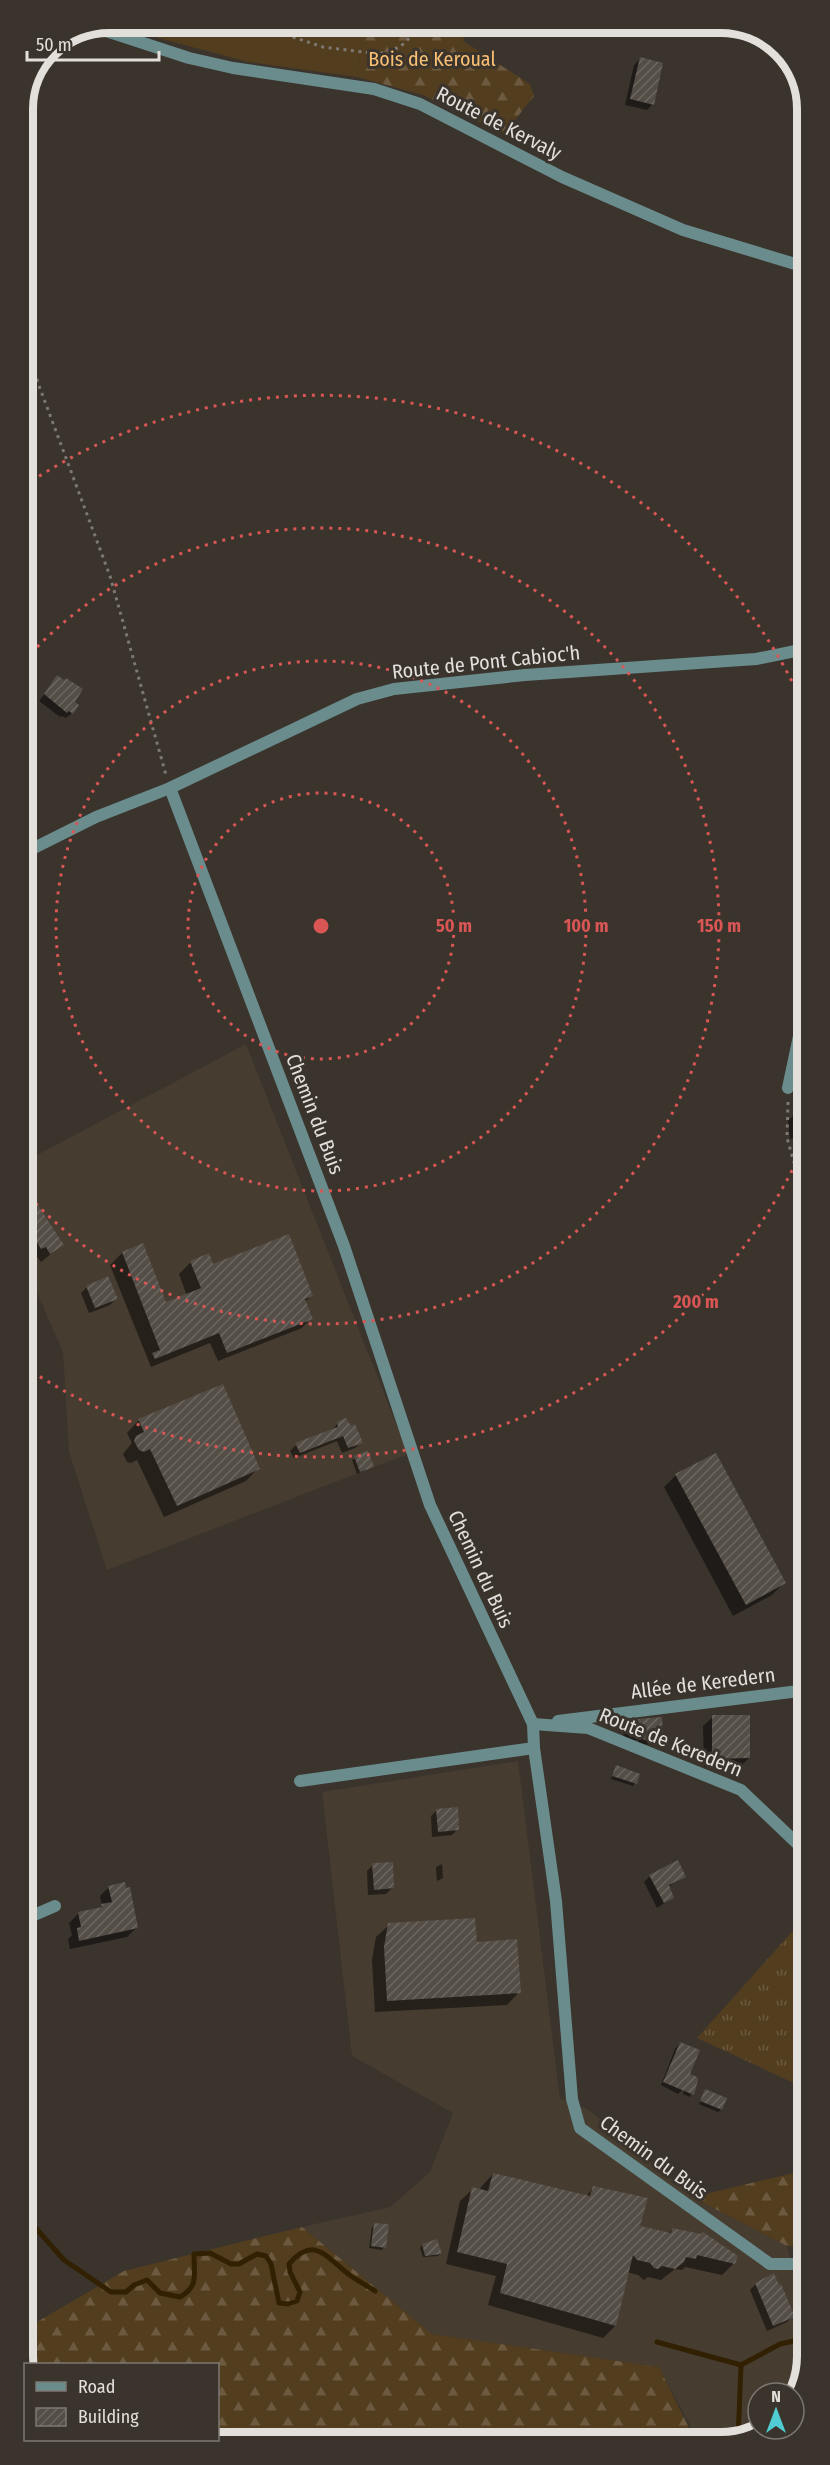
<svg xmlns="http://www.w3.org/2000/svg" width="830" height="2465" font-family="'Fira Sans Condensed',sans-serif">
	<defs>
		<pattern id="grass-tufts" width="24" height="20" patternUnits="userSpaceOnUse" patternTransform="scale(1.5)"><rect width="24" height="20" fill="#533d1f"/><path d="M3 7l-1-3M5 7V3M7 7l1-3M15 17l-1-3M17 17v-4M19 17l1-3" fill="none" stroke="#6c593f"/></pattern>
		<pattern id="forest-firs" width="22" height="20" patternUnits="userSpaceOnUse" patternTransform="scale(1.5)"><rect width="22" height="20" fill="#533d1f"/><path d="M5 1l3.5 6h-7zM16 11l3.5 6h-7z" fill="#6c593f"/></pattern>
		<pattern id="building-hatch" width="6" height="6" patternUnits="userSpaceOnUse" patternTransform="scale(1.5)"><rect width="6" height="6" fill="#544e47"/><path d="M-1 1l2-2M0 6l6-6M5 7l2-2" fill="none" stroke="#6c6761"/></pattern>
	</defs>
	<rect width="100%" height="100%" fill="#3a342d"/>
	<g fill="#463c30">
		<polygon points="246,1044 408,1454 107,1570 69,1452 63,1352 24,1263 24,1162"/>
		<polygon points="518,1761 560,2098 589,2110 692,2197 787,2246 807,2330 807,2356 794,2395 794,2393 758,2393 759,2429 743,2440 698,2440 659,2367 432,2334 302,2227 390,2207 430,2172 453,2113 352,2056 322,1792"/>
	</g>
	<polygon fill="url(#grass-tufts)" points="807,1915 807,2089 697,2038"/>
	<g fill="url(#forest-firs)">
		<polygon points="364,23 467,23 463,41 530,84 534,96 504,134 423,95 357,77"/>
		<polygon points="807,2170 807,2247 787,2246 692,2197"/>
		<polygon points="302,2227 432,2334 659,2367 695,2440 306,2441 218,2438 218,2364 26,2364 25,2378 25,2329 124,2271"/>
	</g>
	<polygon fill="#533d1f" points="109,23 364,23 357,77 248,62 106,24"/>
	<g fill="#0007">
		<polygon points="640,59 653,104 647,110 625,105 634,65"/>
		<polygon points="58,677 73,702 72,713 66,718 62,716 60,717 39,701"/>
		<polygon points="806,1064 806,1097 804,1097 803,1094 799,1095 796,1071 801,1065"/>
		<polygon points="806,1113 806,1142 805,1136 790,1139 788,1121 794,1115"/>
		<polygon points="24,1187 62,1245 41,1262 36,1255 32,1257 24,1245"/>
		<polygon points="122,1253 165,1304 187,1296 179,1274 191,1262 213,1266 311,1296 305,1302 311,1318 302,1328 218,1361 210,1343 151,1367 110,1265"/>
		<polygon points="87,1287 116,1299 110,1305 89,1313 81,1293"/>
		<polygon points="139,1420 258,1468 246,1481 164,1517 137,1460 131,1463 127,1462 123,1454 132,1443 127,1433"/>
		<polygon points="338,1423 361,1442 355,1448 342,1453 337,1441 294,1458 290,1451 296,1445 332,1431"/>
		<polygon points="367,1453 372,1466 357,1474 352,1460"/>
		<polygon points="676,1475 784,1583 772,1595 733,1616 664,1487"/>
		<polygon points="713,1717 749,1758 740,1767 704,1767 703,1726"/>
		<polygon points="629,1721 661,1738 655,1744 638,1745 638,1740 624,1742 623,1727"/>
		<polygon points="617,1767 635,1783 633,1786 611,1779"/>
		<polygon points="436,1811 458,1829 452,1835 432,1837 431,1816"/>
		<polygon points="442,1864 443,1878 437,1881 436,1867"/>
		<polygon points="373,1865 392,1888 386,1894 368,1895 367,1871"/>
		<polygon points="650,1876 684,1877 668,1887 672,1898 657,1908 644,1882"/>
		<polygon points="109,1887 136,1928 127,1937 70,1949 68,1939 72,1935 69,1923 78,1914 98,1909 102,1906 100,1896"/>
		<polygon points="389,1925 519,1992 507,2005 375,2012 372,1960 376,1937"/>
		<polygon points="680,2043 689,2075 696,2080 690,2097 683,2094 685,2087 678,2094 661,2085 675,2049"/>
		<polygon points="706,2090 721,2110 718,2112 699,2104"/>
		<polygon points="493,2174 586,2197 593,2188 638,2227 668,2234 672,2229 734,2263 722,2275 685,2267 682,2270 675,2269 661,2280 648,2277 644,2280 638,2275 627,2272 615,2326 603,2338 488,2305 496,2276 446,2264 460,2201 473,2189 480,2191 481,2187"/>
		<polygon points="375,2224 384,2247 382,2250 369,2248 372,2227"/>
		<polygon points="422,2245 440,2254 438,2256 423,2257 420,2248"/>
		<polygon points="756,2284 793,2316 787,2322 767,2331 750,2290"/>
	</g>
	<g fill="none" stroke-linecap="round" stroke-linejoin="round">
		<g stroke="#322003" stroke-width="5">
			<path d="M 25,2216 L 64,2260 L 111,2292 L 126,2292 L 134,2285 L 147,2280 L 160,2293 L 180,2297 C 199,2286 194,2275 194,2254 L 210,2253 L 231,2264 L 239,2264 L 257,2254 L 266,2256 L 271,2264 L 279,2303 L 288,2304 L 297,2301 L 300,2292 L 290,2272 L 289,2264 C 314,2235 326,2257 347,2273 C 356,2280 366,2285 375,2291"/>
			<polyline points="657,2342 741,2365 780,2344 807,2338"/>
			<polyline points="738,2440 741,2365"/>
		</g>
	</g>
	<g fill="url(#building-hatch)">
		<polygon points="640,57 663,63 654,105 630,99"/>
		<polygon points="57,675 64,680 66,678 83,689 75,702 79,705 73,714 69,711 67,713 44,694"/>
		<polygon points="806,1063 806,1089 805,1089 800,1066 801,1064"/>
		<polygon points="806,1111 806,1132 796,1134 793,1114"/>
		<polygon points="24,1184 64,1245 50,1254 46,1247 41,1249 24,1222"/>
		<polygon points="289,1234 313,1296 305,1299 313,1319 227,1353 219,1333 155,1359 152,1353 160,1350 122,1252 143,1243 166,1302 201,1288 190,1261 209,1253 213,1264"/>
		<polygon points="108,1276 118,1299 95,1308 86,1286"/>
		<polygon points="223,1384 260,1469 177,1506 150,1449 144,1452 139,1450 134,1441 136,1436 144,1432 138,1419"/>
		<polygon points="346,1418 351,1426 355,1424 363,1443 348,1448 343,1436 300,1453 295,1443 338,1427 337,1422"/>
		<polygon points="368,1451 374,1467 360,1472 354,1456"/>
		<polygon points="716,1453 786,1583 746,1605 675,1474"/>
		<polygon points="712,1715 750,1715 750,1758 712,1759"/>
		<polygon points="662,1717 663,1738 643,1740 643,1735 630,1736 628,1720"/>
		<polygon points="616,1765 640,1774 637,1784 612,1776"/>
		<polygon points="458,1807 459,1830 438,1832 436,1809"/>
		<polygon points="678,1860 686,1877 669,1885 674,1898 664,1903 649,1875"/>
		<polygon points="393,1862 394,1888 374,1890 372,1863"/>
		<polygon points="125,1882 126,1888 130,1887 138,1928 79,1941 77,1928 81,1927 78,1912 102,1907 101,1904 112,1902 108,1886"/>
		<polygon points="475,1918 477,1942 517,1939 521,1993 387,2001 384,1947 388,1923"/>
		<polygon points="680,2042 700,2050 690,2074 697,2077 698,2080 694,2095 663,2082"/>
		<polygon points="705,2089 727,2098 722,2110 700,2101"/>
		<polygon points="493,2173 590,2196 593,2186 648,2198 640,2226 671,2233 672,2228 701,2234 703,2232 738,2256 735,2264 697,2255 696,2259 686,2257 684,2262 675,2269 662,2266 658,2269 654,2268 650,2263 637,2260 633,2255 616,2326 500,2293 507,2264 457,2252 472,2187 488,2191"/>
		<polygon points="374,2223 389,2224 386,2248 371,2246"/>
		<polygon points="437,2239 442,2254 425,2256 422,2244"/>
		<polygon points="774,2273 779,2285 781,2284 795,2317 773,2326 755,2283"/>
	</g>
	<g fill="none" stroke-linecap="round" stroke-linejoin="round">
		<g stroke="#7d7872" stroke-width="3" stroke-dasharray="3 4.5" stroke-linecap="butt">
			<polyline points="250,23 323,47 379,54 400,47 419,29 423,23"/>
			<polyline points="277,33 288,23"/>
			<polyline points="23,107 23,103"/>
			<polyline points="23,336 38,383 110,576 166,775"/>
			<polyline points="788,1102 787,1138 797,1173 800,1225 796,1266 796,1360 806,1518"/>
		</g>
		<g stroke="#6a8c8d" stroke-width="12">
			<polyline points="170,788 344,1246 430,1505 533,1724 534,1748 556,1901 572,2099 580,2128 770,2264 807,2264"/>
			<polyline points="788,1088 806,1003"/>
			<polyline points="558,1721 807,1690"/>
			<polyline points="533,1724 588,1728 741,1790 807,1853"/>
			<polyline points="300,1781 534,1748"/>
			<polyline points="25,1919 55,1906"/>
		</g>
		<g stroke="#6a8c8d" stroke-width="12">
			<polyline points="97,28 189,58 233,68 374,89 420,104 562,177 683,230 805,267"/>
			<polyline points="24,853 96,817 170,788 357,699 394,689 525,675 756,659 805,649"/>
		</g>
	</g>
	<g fill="none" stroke="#d95655" stroke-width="3" stroke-dasharray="3 6">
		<circle cx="321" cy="926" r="133"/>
		<circle cx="321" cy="926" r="265"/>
		<path d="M25 660A398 398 0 1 1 25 1192"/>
		<path d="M804 1146A531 531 0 0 1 28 1369M24 486A531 531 0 0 1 804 706"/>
	</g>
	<g text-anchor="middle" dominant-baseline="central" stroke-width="6" stroke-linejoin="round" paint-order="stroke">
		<g font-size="20" fill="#f9c074" stroke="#3a342d">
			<text x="432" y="59">Bois de Keroual</text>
		</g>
		<g font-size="20" fill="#e3dfdb" stroke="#3a342d">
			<text transform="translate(499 123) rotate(27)">Route de Kervaly</text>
			<text transform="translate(486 662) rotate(-6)">Route de Pont Cabioc'h</text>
			<text transform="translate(315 1114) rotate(69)">Chemin du Buis</text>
			<text transform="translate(481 1569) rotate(65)">Chemin du Buis</text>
			<text transform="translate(703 1683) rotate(-7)">Allée de Keredern</text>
			<text transform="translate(671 1742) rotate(22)">Route de Keredern</text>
			<text transform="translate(654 2157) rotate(36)">Chemin du Buis</text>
		</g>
	</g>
	<path d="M0 0H830V2465H0ZM109 33H721A76 76 0 0 1 797 109V2356A76 76 0 0 1 721 2432H109A76 76 0 0 1 33 2356V109A76 76 0 0 1 109 33Z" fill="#3a342d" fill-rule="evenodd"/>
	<path fill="none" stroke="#e3dfdb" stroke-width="8" d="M109 33H721A76 76 0 0 1 797 109V2356A76 76 0 0 1 721 2432H109A76 76 0 0 1 33 2356V109A76 76 0 0 1 109 33Z"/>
	<circle cx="321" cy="926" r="9" fill="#d95655" stroke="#3a342d" stroke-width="3"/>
	<g font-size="18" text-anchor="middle" font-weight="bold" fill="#d95655" stroke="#3a342d" stroke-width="6" stroke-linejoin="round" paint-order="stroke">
		<text x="454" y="932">50 m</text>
		<text x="586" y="932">100 m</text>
		<text x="719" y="932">150 m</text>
		<text x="696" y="1308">200 m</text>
	</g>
	<rect x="24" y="2363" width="195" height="78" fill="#3a342d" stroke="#7e7873" stroke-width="1.5"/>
	<rect x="36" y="2382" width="30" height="9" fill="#6a8c8d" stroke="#7e7873" stroke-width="1.5"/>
	<text x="78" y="2393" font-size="18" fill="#e3dfdb">Road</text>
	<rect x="36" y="2408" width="30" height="18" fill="url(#building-hatch)" stroke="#7e7873" stroke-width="1.5"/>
	<text x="78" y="2423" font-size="18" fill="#e3dfdb">Building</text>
	<g transform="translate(776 2411)"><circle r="28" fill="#3a342d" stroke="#7e7873" stroke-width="1.5"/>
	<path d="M0-4.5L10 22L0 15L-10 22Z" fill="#51ccd3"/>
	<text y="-9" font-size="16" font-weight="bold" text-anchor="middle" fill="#e3dfdb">N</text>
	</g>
	<path d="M27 51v9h132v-9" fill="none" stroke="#e3dfdb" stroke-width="3"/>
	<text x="36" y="51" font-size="18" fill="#e3dfdb" stroke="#3a342d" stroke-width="4.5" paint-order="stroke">50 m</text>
</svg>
